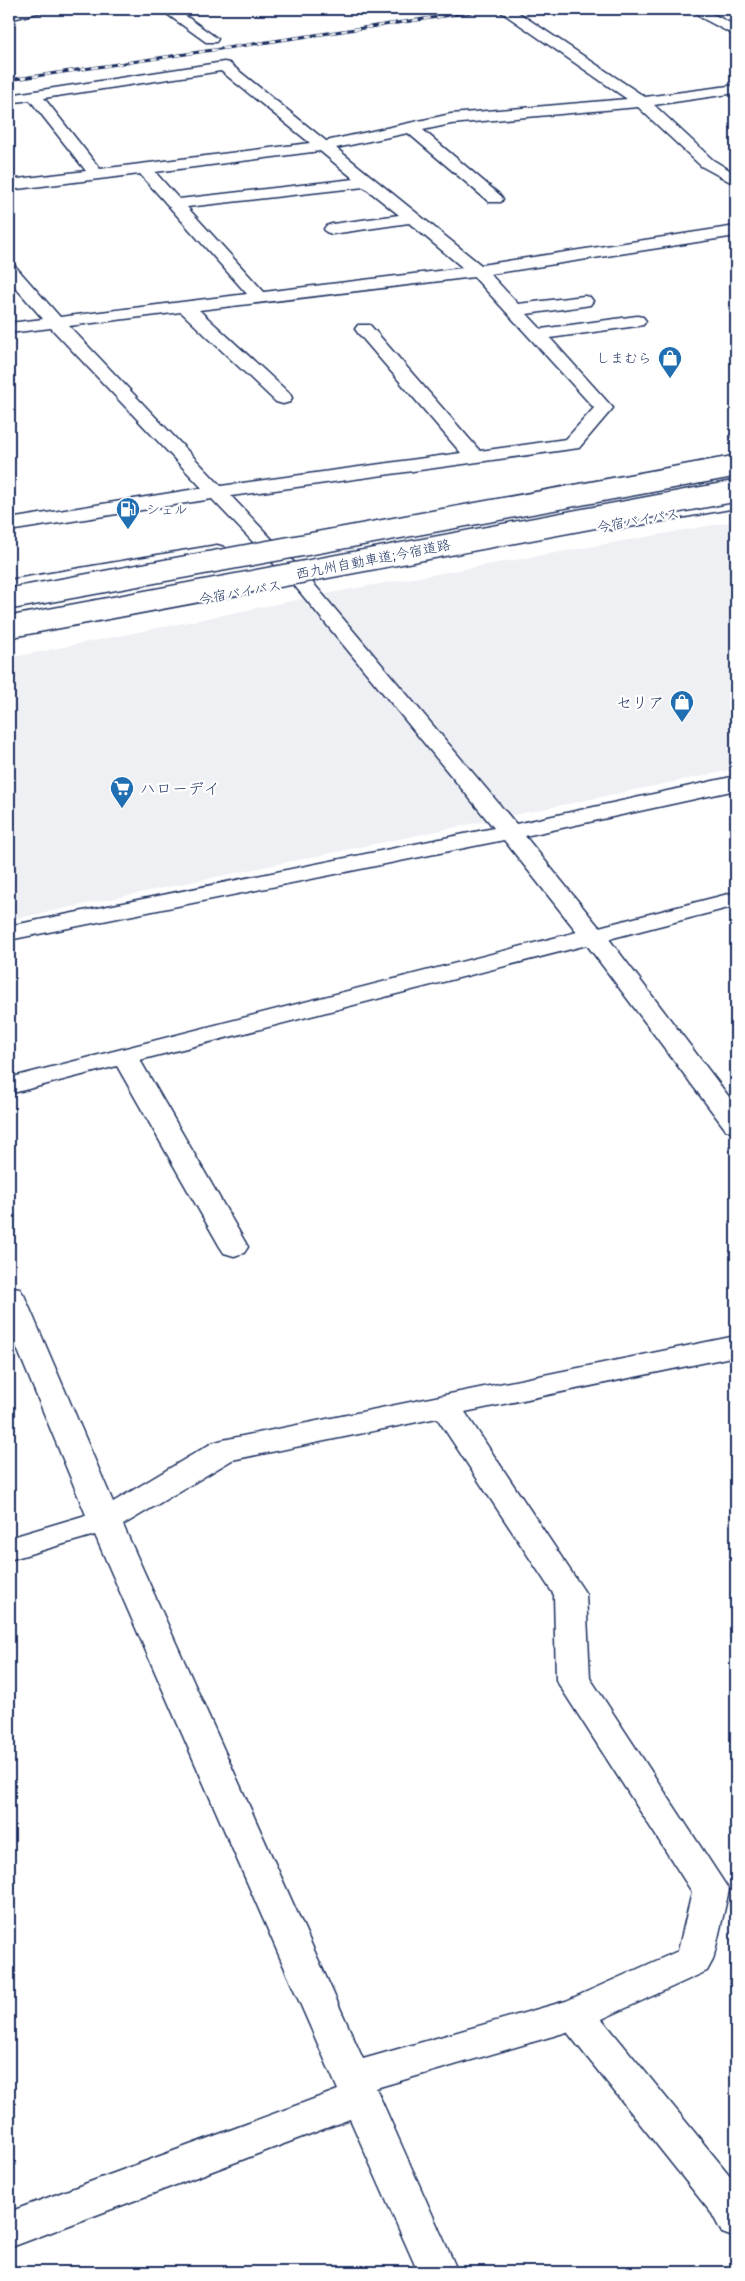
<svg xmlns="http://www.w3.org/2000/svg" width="745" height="2281" font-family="Delius,'Klee One',sans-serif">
	<rect width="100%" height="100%" fill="#fff"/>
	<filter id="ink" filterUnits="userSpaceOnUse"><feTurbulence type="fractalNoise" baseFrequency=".02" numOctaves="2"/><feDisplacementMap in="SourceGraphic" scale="10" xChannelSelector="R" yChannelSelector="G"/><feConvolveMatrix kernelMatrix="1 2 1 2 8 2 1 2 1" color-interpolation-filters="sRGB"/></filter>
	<g filter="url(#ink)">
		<polygon fill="#eff0f4" points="736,521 736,769 9,920 9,658 351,589"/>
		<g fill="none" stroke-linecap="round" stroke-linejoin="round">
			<g stroke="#1b2f5e" stroke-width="3">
				<g id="minor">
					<polygon points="21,9 43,9 41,12 9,20 9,12"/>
					<polygon points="160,9 176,9 218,39 216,42 206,42"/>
					<path d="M 497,9 L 513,9 L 645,97 L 736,85 L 736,93 L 654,105 L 713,160 L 736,174 L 736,185 L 701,166 L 638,107 L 451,124 L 423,130 L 501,196 L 503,199 L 501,202 L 489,202 L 408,133 L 336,148 L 481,265 L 736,226 L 736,236 L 490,274 L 518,304 L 584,296 L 590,297 L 593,301 L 590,305 L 584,306 L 527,314 L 541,329 L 637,316 L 643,317 L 646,321 L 643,325 L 637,326 L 550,338 L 613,408 L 579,448 L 231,496 L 308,577 L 516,824 L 736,776 L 736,790 L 525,836 L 599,927 L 736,892 L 736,906 L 609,939 L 736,1106 L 736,1132 L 726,1130 L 587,945 L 140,1060 L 248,1247 L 244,1253 L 234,1256 L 224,1253 L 220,1247 L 117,1066 L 9,1094 L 9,1078 L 577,932 L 504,840 L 9,940 L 9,926 L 494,828 L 294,585 L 212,499 L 9,531 L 9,519 L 202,488 L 51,328 L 9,333 L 9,323 L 43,319 L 9,280 L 9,265 L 15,266 L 60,317 L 247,294 L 140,174 L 9,190 L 9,180 L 86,171 L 30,100 L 9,103 L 9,95 L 224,62 L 229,63 L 326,141 L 451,114 L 627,99 ZM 221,71 L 310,143 L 100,169 L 44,98 ZM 320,151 L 354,179 L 179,199 L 155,172 ZM 364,187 L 399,215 L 332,224 L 326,226 L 324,229 L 326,232 L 332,234 L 409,223 L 463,268 L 264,292 L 187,207 ZM 474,277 L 594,408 L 566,439 L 480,451 L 370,325 L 358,325 L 355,329 L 358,333 L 461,453 L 221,486 L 69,326 L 181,312 L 276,402 L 283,404 L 290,402 L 292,398 L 290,394 L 199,310 Z"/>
					<polygon points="705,10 736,26 736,36 700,17 698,14 700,11"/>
					<path d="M 9,1286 L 19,1288 L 24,1295 L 113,1502 L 212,1443 L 223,1440 L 736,1336 L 736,1356 L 465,1412 L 586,1594 L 590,1678 L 729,1890 L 713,1960 L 707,1971 L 602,2019 L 736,2183 L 736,2238 L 722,2233 L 712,2214 L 567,2032 L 376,2088 L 458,2272 L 418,2272 L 350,2119 L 9,2248 L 9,2212 L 338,2090 L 95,1535 L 9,1560 L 9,1538 L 86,1515 L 9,1329 ZM 437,1418 L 554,1595 L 556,1680 L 692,1892 L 678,1951 L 566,2001 L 363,2059 L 123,1525 L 232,1460 Z"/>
				</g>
			</g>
			<g stroke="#1b2f5e" stroke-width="3">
				<g id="highway">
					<polygon points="736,496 736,508 612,530 605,528 602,524 605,520 612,518"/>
					<polygon points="217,545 224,547 227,551 224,555 9,592 9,580"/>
				</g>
			</g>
			<use href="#minor" fill="#fff" fill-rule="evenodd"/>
			<use href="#highway" fill="#fff" fill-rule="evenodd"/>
			<g stroke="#1b2f5e" stroke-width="3">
				<polyline id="rail" points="9,80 492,9"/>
			</g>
			<use href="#rail" stroke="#fff" stroke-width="2" stroke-dasharray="6" stroke-linecap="butt"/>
			<g stroke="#1b2f5e" stroke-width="24" stroke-linecap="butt">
				<g id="highway-bridge">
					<polyline points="9,599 736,466"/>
					<polyline points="9,627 736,491"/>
				</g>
			</g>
			<use href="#highway-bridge" stroke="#fff" stroke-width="21"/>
		</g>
	</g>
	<defs>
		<g id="shop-pin" transform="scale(1.25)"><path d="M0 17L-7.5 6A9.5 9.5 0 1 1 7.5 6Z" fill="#1f6fb2" stroke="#fff"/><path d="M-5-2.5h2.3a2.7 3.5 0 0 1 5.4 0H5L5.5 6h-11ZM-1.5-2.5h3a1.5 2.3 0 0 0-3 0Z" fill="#fff"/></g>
		<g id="fuel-pin" transform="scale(1.25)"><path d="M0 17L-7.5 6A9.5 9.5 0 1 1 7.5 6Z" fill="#1f6fb2" stroke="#fff"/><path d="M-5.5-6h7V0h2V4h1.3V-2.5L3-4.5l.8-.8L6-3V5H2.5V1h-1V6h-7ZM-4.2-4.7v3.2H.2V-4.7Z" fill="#fff"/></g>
		<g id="supermarket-pin" transform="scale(1.25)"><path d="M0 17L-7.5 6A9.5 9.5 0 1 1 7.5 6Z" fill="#1f6fb2" stroke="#fff"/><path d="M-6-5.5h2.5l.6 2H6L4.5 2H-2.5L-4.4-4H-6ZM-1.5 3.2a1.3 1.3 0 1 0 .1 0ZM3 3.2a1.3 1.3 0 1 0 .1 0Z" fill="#fff"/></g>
	</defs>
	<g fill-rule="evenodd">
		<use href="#shop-pin" x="670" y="358"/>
		<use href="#fuel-pin" x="128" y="509"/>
		<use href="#shop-pin" x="682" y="702"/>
		<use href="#supermarket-pin" x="122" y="788"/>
	</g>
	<g text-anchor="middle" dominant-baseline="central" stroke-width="4.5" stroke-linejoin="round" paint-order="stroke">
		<g font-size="14" fill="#1b2f5e" stroke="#fff" text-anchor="end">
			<text x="652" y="358">しまむら</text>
			<text x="146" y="509" text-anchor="start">シェル</text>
		</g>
		<g font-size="14" fill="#1b2f5e" stroke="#fff">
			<text transform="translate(638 520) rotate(-10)">今宿バイパス</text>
			<text transform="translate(373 559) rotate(-11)">西九州自動車道;今宿道路</text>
			<text transform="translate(240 592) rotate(-10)">今宿バイパス</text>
		</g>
		<g font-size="16" fill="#1b2f5e" stroke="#fff" text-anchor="end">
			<text x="664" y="702">セリア</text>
			<text x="140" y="788" text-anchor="start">ハローデイ</text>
		</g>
	</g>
	<rect width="745" height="2281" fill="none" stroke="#fff" stroke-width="30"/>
	<rect x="15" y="15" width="715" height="2251" fill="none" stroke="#1b2f5e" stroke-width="2" filter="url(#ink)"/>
</svg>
